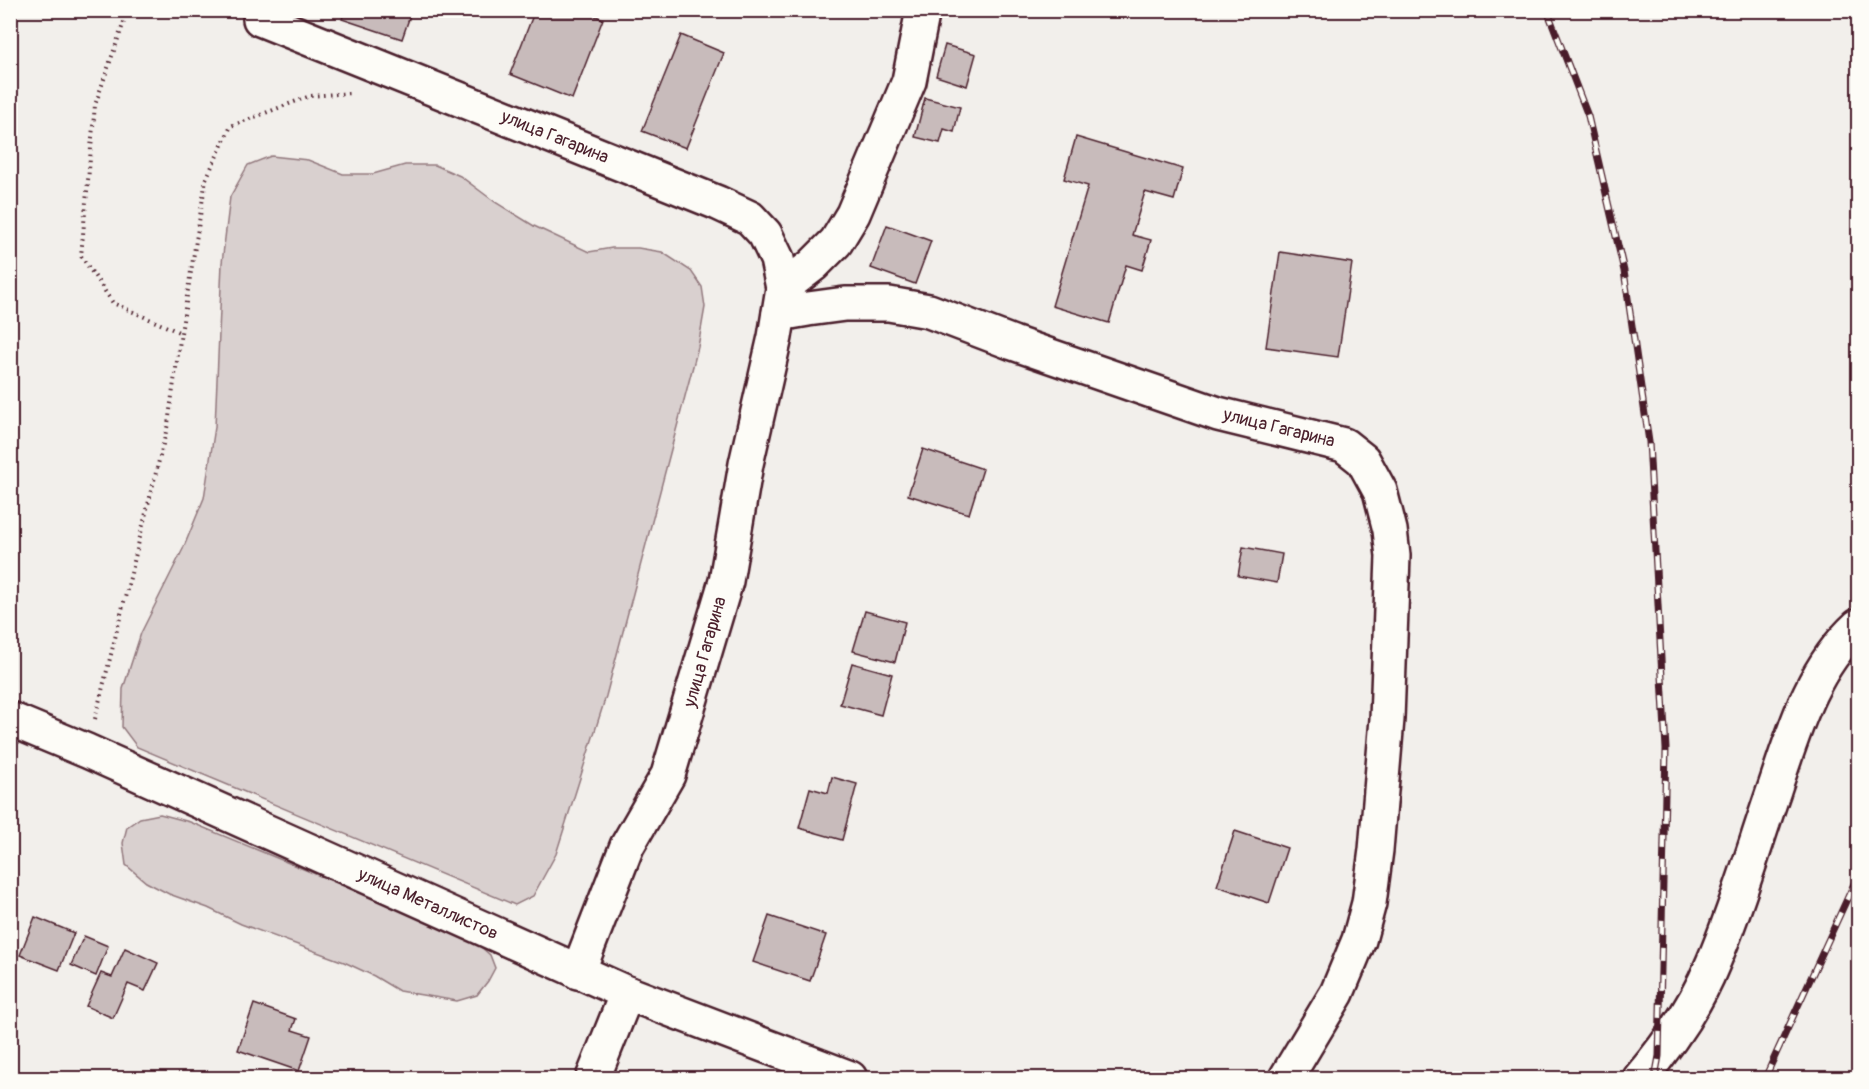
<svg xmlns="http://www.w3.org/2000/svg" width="1869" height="1089" font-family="Pangolin,sans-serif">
	<rect width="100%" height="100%" fill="#f2efeb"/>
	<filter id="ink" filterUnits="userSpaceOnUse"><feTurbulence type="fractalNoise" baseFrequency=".0167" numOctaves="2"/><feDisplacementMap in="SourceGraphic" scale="12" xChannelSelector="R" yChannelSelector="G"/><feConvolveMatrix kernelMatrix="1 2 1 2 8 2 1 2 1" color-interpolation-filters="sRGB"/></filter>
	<g filter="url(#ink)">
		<g fill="#d9d0cf" stroke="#92787d" stroke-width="1.5">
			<polygon points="271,156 308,160 343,174 373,174 405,165 435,165 460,176 495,202 534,226 589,252 612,248 638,248 662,252 691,271 702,287 705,307 698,347 606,696 556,854 533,896 515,905 137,747 122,727 123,689 141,633 183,549 204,498 215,427 222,263 230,197 248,165"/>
			<polygon points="160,814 190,822 472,939 490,955 495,968 488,981 477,995 457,1001 399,991 374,976 344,962 241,924 208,908 169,894 146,882 126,865 123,843 127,827 140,818"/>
		</g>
		<g fill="#c8bbbb" stroke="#4a1f2b" stroke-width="1.5">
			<polygon points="345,10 412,10 402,39 342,19"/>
			<polygon points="535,10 581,10 603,19 572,99 510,74"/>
			<polygon points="681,35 724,53 686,148 642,131"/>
			<polygon points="945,45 976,54 967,86 936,76"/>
			<polygon points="925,98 960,107 954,132 944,129 940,143 915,137"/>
			<polygon points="1076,137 1183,169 1174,200 1145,192 1132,235 1151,240 1142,270 1126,265 1109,323 1052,306 1088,186 1064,179"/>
			<polygon points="887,225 931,241 915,284 871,268"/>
			<polygon points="1280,252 1352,263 1338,357 1266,347"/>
			<polygon points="923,449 983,469 969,514 908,495"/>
			<polygon points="1243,547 1282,554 1277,583 1238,576"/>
			<polygon points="865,611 905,622 895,662 853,651"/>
			<polygon points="852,663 892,674 881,715 840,704"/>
			<polygon points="832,777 857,784 842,840 799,828 810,788 828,793"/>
			<polygon points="1235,831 1287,848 1269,903 1217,886"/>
			<polygon points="769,916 826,935 810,981 753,962"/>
			<polygon points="35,917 74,933 59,970 20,955"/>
			<polygon points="84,936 108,946 96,976 71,965"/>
			<polygon points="125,948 158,963 145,991 128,984 113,1018 86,1006 101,973 112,977"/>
			<polygon points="254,1004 296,1019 292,1030 311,1036 299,1071 238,1050"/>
		</g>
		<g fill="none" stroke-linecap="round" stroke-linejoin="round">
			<g stroke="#4a1f2b" stroke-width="38">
				<g id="minor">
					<polyline points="260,19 718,203 750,218 765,234 777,259 783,288 775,337 746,464 726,581 668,775 627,846 578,972"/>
					<polyline points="783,288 813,265 836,242 853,214 909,81 923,10"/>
					<polyline points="779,314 808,309 845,304 889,304 929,311 1013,343 1218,414 1344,445 1363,460 1380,491 1390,530 1393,556 1387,719 1376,850 1369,903 1359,940 1337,993 1286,1078"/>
					<polyline points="10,719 87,751 627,993"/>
				</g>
			</g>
			<g stroke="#4a1f2b" stroke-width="38">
				<g id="major">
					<polyline points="593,1078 627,993 850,1078"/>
					<path d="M 1640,1078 C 1669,1044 1696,1005 1713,963 C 1737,907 1754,848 1774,790 C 1794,731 1811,669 1858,626"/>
				</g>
			</g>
			<g stroke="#4a1f2b" stroke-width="4" stroke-dasharray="1.5 4.5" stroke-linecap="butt">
				<polyline points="124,10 125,19 95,105 81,256 113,303 181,333"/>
				<polyline points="95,719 168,424 181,333 206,179 231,126 310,96 351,93"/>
			</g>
			<use href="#minor" stroke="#fdfcf7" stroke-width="33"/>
			<use href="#major" stroke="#fdfcf7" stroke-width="33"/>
			<g stroke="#4a1f2b" stroke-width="7">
				<g id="rail">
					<polyline points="1547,10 1588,116 1624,271 1649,442 1666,749 1659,1056 1655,1078"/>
					<polyline points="1765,1078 1858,875"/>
				</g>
			</g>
			<use href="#rail" stroke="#fdfcf7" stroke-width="4.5" stroke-dasharray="14" stroke-linecap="butt"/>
		</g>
	</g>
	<g text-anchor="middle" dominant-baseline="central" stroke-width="6" stroke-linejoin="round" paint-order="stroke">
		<g font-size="18" fill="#4a1f2b" stroke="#fdfcf7">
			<text transform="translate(555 137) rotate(22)">улица Гагарина</text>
			<text transform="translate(1279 428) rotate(14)">улица Гагарина</text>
			<text transform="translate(705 652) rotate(-74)">улица Гагарина</text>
			<text transform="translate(428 904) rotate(24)">улица Металлистов</text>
		</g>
	</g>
	<rect width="1869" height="1089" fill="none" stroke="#fdfcf7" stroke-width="36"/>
	<rect x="18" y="18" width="1833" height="1053" fill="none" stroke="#4a1f2b" stroke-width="2" filter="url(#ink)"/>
</svg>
